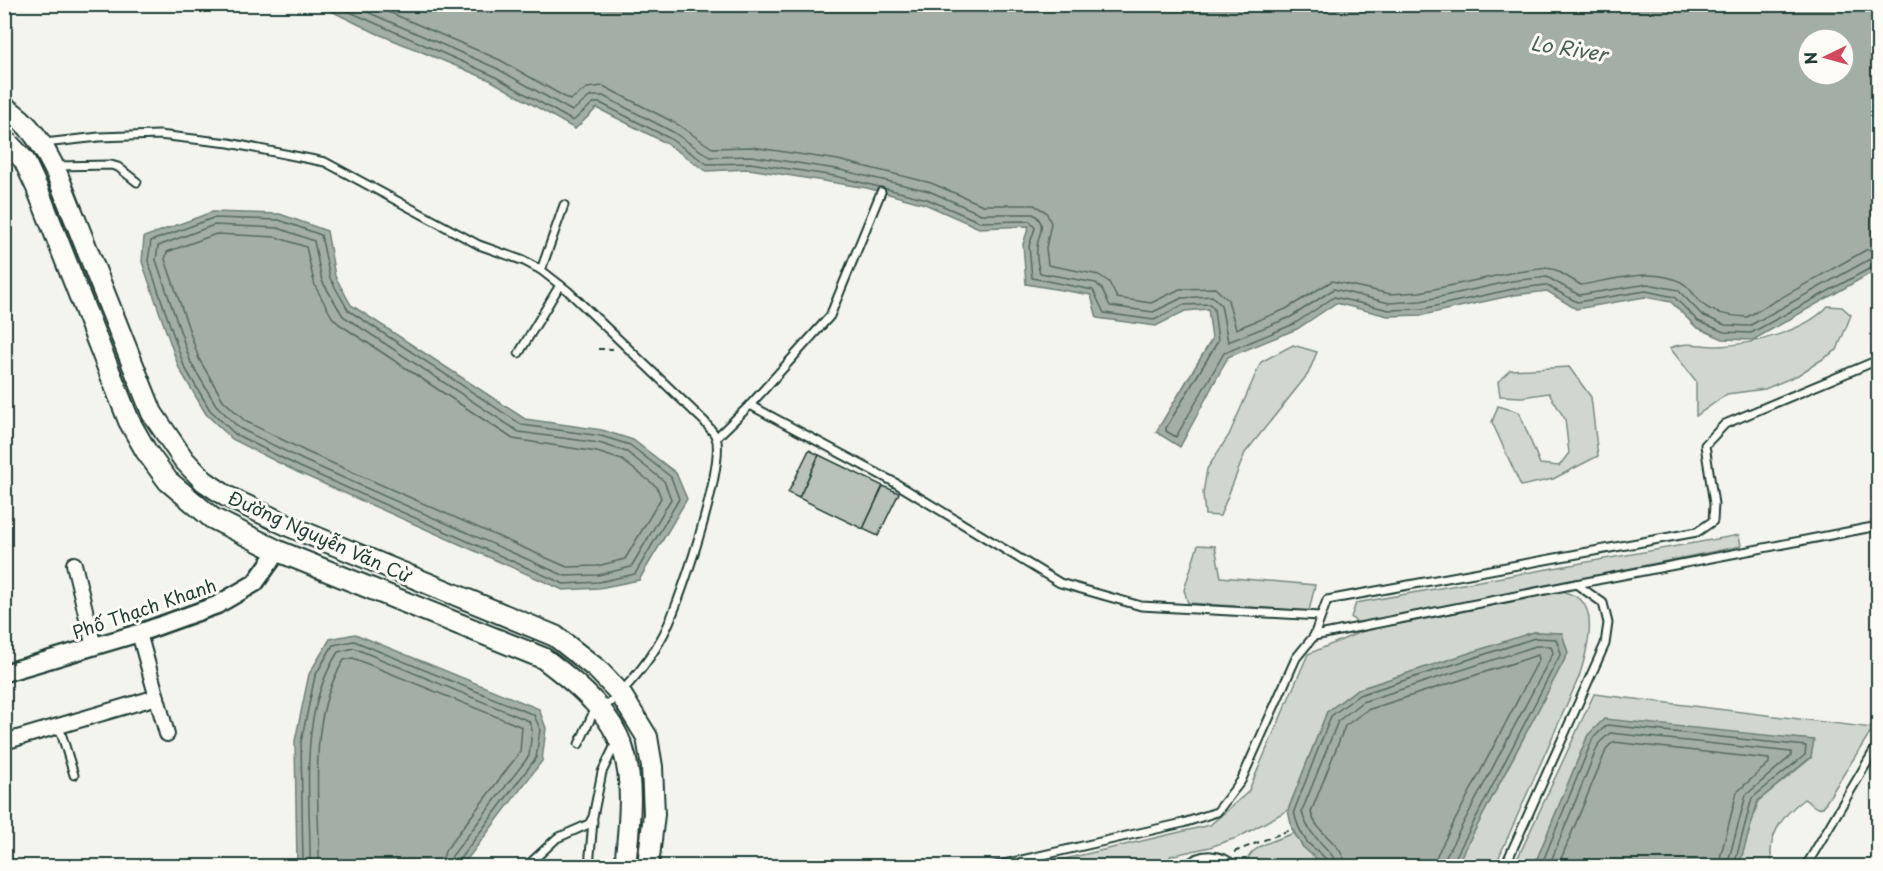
<svg xmlns="http://www.w3.org/2000/svg" width="1883" height="871" font-family="'Playpen Sans',sans-serif">
	<rect width="100%" height="100%" fill="#f4f4ef"/>
	<filter id="ink" filterUnits="userSpaceOnUse"><feTurbulence type="fractalNoise" baseFrequency=".0167" numOctaves="2"/><feDisplacementMap in="SourceGraphic" scale="12" xChannelSelector="R" yChannelSelector="G"/><feConvolveMatrix kernelMatrix="1 2 1 2 8 2 1 2 1" color-interpolation-filters="sRGB"/></filter>
	<g filter="url(#ink)">
		<g fill="#d1d6d1" stroke="#788a82" stroke-width="1.5">
			<path d="M 1828,306 L 1842,307 L 1851,315 L 1837,350 L 1798,375 L 1765,389 L 1727,394 L 1696,416 L 1696,381 L 1670,348 C 1687,340 1702,347 1720,346 C 1753,344 1806,331 1828,306 Z"/>
			<polygon points="1293,345 1317,352 1308,374 1245,453 1220,516 1205,515 1203,494 1207,469 1229,435 1261,362"/>
			<polygon points="1569,367 1591,397 1598,456 1553,479 1521,486 1492,422 1498,406 1519,412 1540,464 1559,466 1569,453 1565,419 1549,393 1522,397 1500,396 1498,382 1510,370"/>
			<polygon points="1739,535 1741,546 1369,621 1356,622 1351,617 1356,603"/>
			<polygon points="1198,545 1215,546 1221,577 1315,585 1309,611 1188,603 1184,590"/>
			<path d="M 1564,591 C 1569,594 1576,596 1581,600 C 1598,617 1585,658 1579,677 L 1495,866 L 1456,866 L 1568,653 L 1561,633 L 1534,632 L 1356,690 L 1327,712 L 1288,810 L 1239,837 L 1210,847 L 1170,856 L 1172,866 L 1152,866 L 1146,863 L 1133,866 L 1035,866 L 1210,825 L 1248,792 L 1308,654 L 1363,631 Z"/>
			<path d="M 1594,694 L 1873,728 L 1823,807 L 1817,808 L 1804,799 C 1782,815 1765,839 1773,866 L 1739,866 L 1758,801 L 1811,758 L 1588,735 L 1534,866 L 1514,866 Z"/>
			<path d="M 1294,833 L 1303,847 L 1325,866 L 1246,865 C 1248,845 1278,840 1294,833 Z"/>
		</g>
		<g fill="#a3aea7" stroke="#6e8179" stroke-width="1.5" fill-rule="evenodd">
			<path d="M 319,5 L 1878,5 L 1878,269 L 1753,340 L 1723,339 L 1696,327 L 1671,302 L 1645,297 L 1576,309 L 1547,291 L 1514,295 L 1423,315 L 1388,316 L 1336,303 L 1297,329 L 1228,357 L 1180,447 L 1156,432 L 1212,339 L 1208,309 L 1185,311 L 1156,326 L 1097,318 L 1091,295 L 1026,284 L 1023,244 L 1029,226 L 979,228 L 925,204 L 867,188 L 749,169 L 706,171 L 666,143 L 597,108 L 575,129 L 490,80 L 376,33 ZM 1808,39 L 1844,39 L 1844,75 L 1808,75 Z"/>
			<polygon points="212,212 280,214 327,231 335,276 351,305 525,419 602,430 633,440 676,473 687,499 639,580 599,588 563,590 297,472 232,439 206,414 179,368 142,262 144,237"/>
			<polygon points="1534,632 1562,633 1568,653 1456,866 1325,866 1303,847 1292,829 1288,810 1327,712 1356,690"/>
			<polygon points="355,634 539,709 546,728 542,761 462,866 297,866 295,741 309,674 330,639"/>
			<polygon points="1604,719 1814,740 1811,757 1758,801 1739,866 1534,866 1588,735"/>
		</g>
		<g fill="none" stroke-linecap="round" stroke-linejoin="round">
			<g stroke="#546a62" stroke-width="1.5">
				<polyline points="332,4 492,75 573,121 593,103 600,103 669,138 707,164 750,163 835,176 927,199 980,222 1030,221 1035,228 1029,246 1032,278 1093,290 1104,313 1154,320 1183,305 1210,304 1214,309 1218,341 1166,428 1166,431 1176,437 1224,353 1294,324 1334,297 1389,310 1422,309 1513,289 1546,285 1577,302 1646,291 1674,297 1698,321 1724,332 1751,333 1878,264"/>
				<path d="M 349,4 L 496,68 L 572,111 L 591,96 L 603,96 L 673,132 L 710,157 L 751,156 L 836,169 L 929,191 L 981,214 L 1033,214 C 1049,224 1037,235 1037,249 C 1036,256 1038,266 1040,273 L 1096,283 L 1102,289 L 1110,306 L 1153,312 L 1182,298 L 1212,296 L 1221,305 L 1228,342 L 1291,317 L 1334,289 L 1389,303 L 1421,301 L 1512,281 L 1547,277 L 1579,295 L 1648,284 L 1678,290 L 1702,315 L 1725,325 L 1749,326 L 1870,259 L 1878,257"/>
				<path d="M 370,4 L 500,60 L 570,100 L 587,88 L 603,86 L 677,124 L 712,148 L 752,147 L 838,160 L 931,183 L 983,205 L 1034,205 L 1046,212 L 1051,223 L 1046,248 L 1048,265 L 1099,275 L 1109,282 L 1117,298 L 1151,303 L 1180,289 L 1215,288 L 1228,300 L 1236,329 L 1286,309 L 1332,281 L 1390,294 L 1420,292 L 1510,273 L 1547,268 L 1556,270 L 1581,285 C 1612,280 1650,267 1681,282 C 1689,286 1694,295 1700,302 C 1712,314 1731,316 1747,317 L 1866,250 L 1878,248"/>
				<polygon points="213,218 279,220 321,235 330,278 348,310 522,425 601,436 630,445 671,477 679,499 635,574 599,582 564,584 300,467 235,434 210,410 184,366 148,261 151,241"/>
				<polygon points="214,225 278,228 314,241 322,281 343,316 519,432 599,443 627,452 664,481 671,499 631,567 598,575 565,576 303,460 239,428 216,405 191,363 156,260 158,246"/>
				<polygon points="216,234 276,237 306,247 315,286 332,317 339,324 513,439 597,452 622,460 657,487 661,498 625,559 597,566 567,567 307,452 245,421 223,400 199,359 165,259 167,252"/>
				<polyline points="303,866 301,742 315,676 333,645 354,641 534,715 540,729 536,758 459,860 457,866"/>
				<path d="M 310,866 C 311,794 297,717 338,652 L 354,648 L 529,721 L 532,730 L 529,756 L 452,856 L 450,866"/>
				<path d="M 319,866 C 320,798 306,721 344,660 L 353,658 L 522,727 L 520,752 L 445,851 L 441,866"/>
				<path d="M 1328,866 C 1327,855 1314,850 1307,842 C 1300,832 1296,822 1294,811 L 1331,716 L 1359,695 L 1535,638 L 1556,639 L 1561,653 L 1451,866"/>
				<path d="M 1336,866 C 1335,849 1307,839 1302,811 L 1338,721 L 1362,702 L 1536,646 L 1551,646 L 1553,653 L 1445,858 L 1444,866"/>
				<path d="M 1345,866 C 1344,843 1316,835 1311,812 L 1345,726 L 1367,710 L 1538,655 L 1539,659 L 1437,855 L 1435,866"/>
				<polyline points="1541,866 1593,738 1607,725 1806,746 1805,755 1752,798 1734,866"/>
				<polyline points="1549,866 1599,743 1610,733 1791,752 1791,756 1746,795 1727,866"/>
				<polyline points="1558,866 1607,748 1613,742 1769,759 1769,763 1737,792 1718,866"/>
			</g>
		</g>
		<g fill="#b9c1bb" stroke="#1f3d34" stroke-width="1.5">
			<polygon points="809,450 819,455 799,498 788,493"/>
			<polygon points="819,455 883,486 863,529 799,498"/>
			<polygon points="883,486 899,493 878,536 863,529"/>
		</g>
		<g fill="none" stroke-linecap="round" stroke-linejoin="round">
			<g stroke="#1f3d34" stroke-width="11">
				<g id="service">
					<path d="M 44,143 L 99,137 L 159,135 L 229,143 L 325,162 L 479,245 L 524,261 L 541,270 L 568,291 L 705,422 C 708,427 714,432 716,437 C 726,465 678,611 661,639 C 646,666 625,690 602,709"/>
					<polyline points="55,166 111,165 118,167 137,182"/>
					<polyline points="541,270 564,205"/>
					<polyline points="519,353 560,285"/>
					<polyline points="750,405 892,481 1060,583 1141,606 1320,616"/>
					<polyline points="716,438 750,405 830,316 881,192"/>
					<polyline points="1576,584 1878,526"/>
					<polyline points="1314,636 1576,584 1603,603 1608,623 1605,644 1505,866"/>
					<polyline points="59,726 74,775"/>
					<polyline points="579,744 595,709"/>
					<polyline points="527,866 557,838 589,824 593,817 602,772 616,743"/>
					<polyline points="589,866 593,821"/>
					<polyline points="995,866 1183,823 1217,812 1241,781 1296,658 1314,636 1327,600 1697,532 1713,521 1714,504 1705,445 1725,424 1878,360"/>
					<path d="M 1187,866 C 1200,851 1222,854 1235,866"/>
					<polyline points="1806,866 1878,744"/>
				</g>
			</g>
			<g stroke="#1f3d34" stroke-width="18">
				<g id="minor">
					<polyline points="74,564 94,647"/>
					<polyline points="139,633 167,734"/>
					<polyline points="4,742 157,697"/>
				</g>
			</g>
			<g stroke="#1f3d34" stroke-width="21">
				<polyline id="tertiary" points="4,673 139,633 217,605 255,583 278,551"/>
			</g>
			<g stroke="#1f3d34" stroke-width="24">
				<g id="secondary">
					<path d="M 4,107 C 31,123 44,147 57,174 L 152,413 L 184,460 L 204,481 L 226,496 L 289,526 L 555,636 L 597,669 L 620,693 L 647,737 L 652,767 L 654,814 L 648,866"/>
					<path d="M 4,139 L 24,160 L 37,188 L 129,421 L 146,451 L 168,481 L 212,518 L 278,551 L 543,658 C 633,725 637,759 625,866"/>
				</g>
			</g>
			<g stroke="#1f3d34" stroke-width="2" stroke-dasharray="6 4.5" stroke-linecap="butt">
				<polyline points="598,349 613,349"/>
				<polyline points="1234,852 1292,829"/>
			</g>
			<use href="#service" stroke="#fdfcf7" stroke-width="7"/>
			<use href="#minor" stroke="#fdfcf7" stroke-width="14"/>
			<use href="#tertiary" stroke="#fdfcf7" stroke-width="16"/>
			<use href="#secondary" stroke="#fdfcf7" stroke-width="20"/>
		</g>
	</g>
	<g text-anchor="middle" dominant-baseline="central" stroke-width="6" stroke-linejoin="round" paint-order="stroke">
		<g font-size="18" fill="#1f3d34" stroke="#fdfcf7">
			<text transform="translate(320 536) rotate(24)">Đường Nguyễn Văn Cừ</text>
			<text transform="translate(144 608) rotate(-19)">Phố Thạch Khanh</text>
		</g>
		<g font-size="20" font-style="italic" fill="#475f56" stroke="#fdfcf7">
			<text transform="translate(1569 48) rotate(9)">Lo River</text>
		</g>
	</g>
	<rect width="1883" height="871" fill="none" stroke="#fdfcf7" stroke-width="24"/>
	<rect x="12" y="12" width="1859" height="847" fill="none" stroke="#1f3d34" stroke-width="2" filter="url(#ink)"/>
	<g transform="translate(1826 57) rotate(265)"><circle r="28" fill="#fdfcf7" stroke="#a4b0a9" stroke-width="1.5"/>
	<path d="M0-4.5L10 22L0 15L-10 22Z" fill="#d1495b"/>
	<text y="-9" font-size="16" font-weight="bold" text-anchor="middle" fill="#1f3d34">N</text>
	</g>
</svg>
